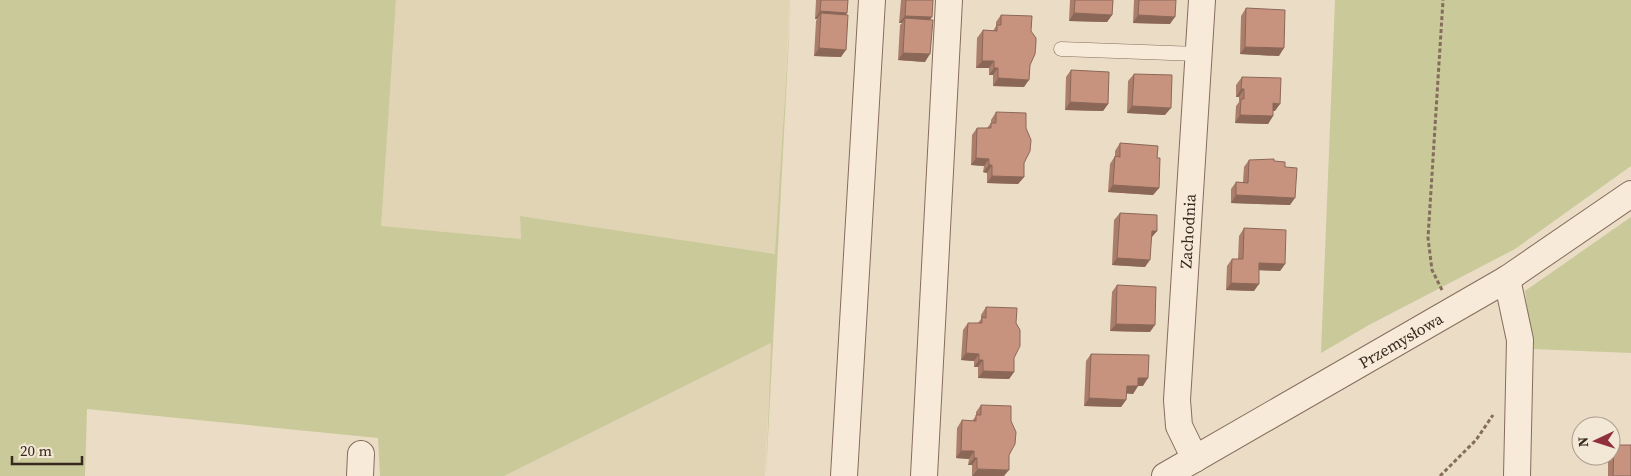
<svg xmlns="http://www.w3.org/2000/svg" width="1631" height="476" font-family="'Source Serif 4',serif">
	<rect width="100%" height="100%" fill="#ebdcc6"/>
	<g fill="#e1d4b4">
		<polygon points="396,0 790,0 776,254 520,216 521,239 380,226"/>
		<polygon points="771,343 765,476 504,476"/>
	</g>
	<g fill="#c9c99a">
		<polygon points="0,0 396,0 381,226 521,239 520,216 775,254 791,0 766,476 771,343 504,476 380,476 378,438 87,409 85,476 0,476"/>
		<polygon points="1335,0 1631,0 1631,166 1515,249 1369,325 1321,353"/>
		<polygon points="1631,217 1631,353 1533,349 1525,291"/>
	</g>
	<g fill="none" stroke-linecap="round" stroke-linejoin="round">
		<g stroke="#856d5d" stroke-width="15">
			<polyline id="lane" points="1061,49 1198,54"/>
		</g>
		<g stroke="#856d5d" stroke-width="28">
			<g id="street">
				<polyline points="1507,279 1520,340 1517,476"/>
				<path id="s1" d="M 1195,459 L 1179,426 L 1177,400 L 1202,0"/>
				<polyline points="360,476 361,454"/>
				<polyline points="844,476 872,0"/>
				<polyline points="924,476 949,0"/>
				<path id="s2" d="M 1165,476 L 1507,279 L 1631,194"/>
			</g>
		</g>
		<g stroke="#856d5d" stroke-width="3" stroke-dasharray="4 2.5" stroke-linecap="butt">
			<polyline points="1442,290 1432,270 1428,238 1443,0"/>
			<polyline points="1440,476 1476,440 1493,415"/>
		</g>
		<use href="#lane" stroke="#f7ead8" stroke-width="14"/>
		<use href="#street" stroke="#f7ead8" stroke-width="26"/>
	</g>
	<g fill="#ab7e6c">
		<polygon points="816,0 848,0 847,13 846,15 841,57 814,56 816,21 817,19 815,19"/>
		<polygon points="901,0 933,0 925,62 898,60 900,25 902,23 899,23"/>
		<polygon points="1070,0 1113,0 1112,15 1107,22 1069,21"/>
		<polygon points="1134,0 1176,0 1170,24 1133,23"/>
		<polygon points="1246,8 1279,56 1240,54 1241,16"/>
		<polygon points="1001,15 1030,65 1024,87 993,86 993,75 989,75 989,68 976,68 977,38 983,30 993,31 996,26 996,22"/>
		<polygon points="1071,70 1108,104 1103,111 1065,110 1066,77"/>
		<polygon points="1134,74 1165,115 1127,113 1128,81"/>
		<polygon points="1242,77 1275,111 1273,111 1273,116 1268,124 1235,123 1236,106 1239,102 1239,97 1236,97 1236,85"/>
		<polygon points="996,112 1024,163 1024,177 1018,184 987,183 987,173 983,172 984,166 971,165 972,135 977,128 987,128 991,123 991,120"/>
		<polygon points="1120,143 1157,158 1159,188 1153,195 1108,192 1110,164 1115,156 1115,151"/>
		<polygon points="1249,160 1274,161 1285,167 1290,205 1231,203 1231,189 1236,182 1243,182 1244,167"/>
		<polygon points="1120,213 1157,231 1151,238 1145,267 1112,265 1114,220"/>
		<polygon points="1244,228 1285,264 1280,271 1259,270 1254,291 1226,290 1227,266 1232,259 1238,259 1239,236"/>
		<polygon points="1117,285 1150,332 1110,331 1112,292"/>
		<polygon points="986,307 1014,358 1014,372 1009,379 978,378 978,367 974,367 974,361 961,360 963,330 968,323 978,323 981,319 981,315"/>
		<polygon points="1091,354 1143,386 1138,386 1133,394 1126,393 1126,400 1121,407 1084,406 1086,361"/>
		<polygon points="981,405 1011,421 972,476 972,465 968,465 969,459 956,458 957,428 962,420 972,421 976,416 976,412"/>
		<polygon points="1614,445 1631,476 1608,476 1608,456 1611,456 1611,448"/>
	</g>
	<g fill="#8b6758">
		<polygon points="820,11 847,13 842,20 821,13 817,19 815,19"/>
		<polygon points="1074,13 1112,15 1107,22 1069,21"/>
		<polygon points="1138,15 1175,17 1170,24 1133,23"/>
		<polygon points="905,16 932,17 926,25 905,18 902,23 899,23"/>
		<polygon points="1245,47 1284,48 1279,56 1240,54"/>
		<polygon points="819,48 846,50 841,57 814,56"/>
		<polygon points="903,53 930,54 925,62 898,60"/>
		<polygon points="982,61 994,61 989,68 976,68"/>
		<polygon points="994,68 998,68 993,75 989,75"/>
		<polygon points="998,78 1029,80 1024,87 993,86"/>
		<polygon points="1241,89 1244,89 1239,97 1236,97"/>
		<polygon points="1070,102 1108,104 1103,111 1065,110"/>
		<polygon points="1273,103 1280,104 1275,111 1268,111"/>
		<polygon points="1132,106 1171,108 1165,115 1127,113"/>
		<polygon points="1240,115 1273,116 1268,124 1235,123"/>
		<polygon points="976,158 989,159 984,166 971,165"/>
		<polygon points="989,165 992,165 987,173 983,172"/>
		<polygon points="992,176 1024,177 1018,184 987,183"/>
		<polygon points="1113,185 1159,188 1153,195 1108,192"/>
		<polygon points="1236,195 1295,198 1290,205 1231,203"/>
		<polygon points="1152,231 1157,231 1151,238"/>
		<polygon points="1117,258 1150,260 1145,267 1112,265"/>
		<polygon points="1259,263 1285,264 1280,271 1254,270"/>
		<polygon points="1231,283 1259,284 1254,291 1226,290"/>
		<polygon points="1116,324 1155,325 1150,332 1110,331"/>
		<polygon points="966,353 979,354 974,361 961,360"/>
		<polygon points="979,360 983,360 978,367 974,367"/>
		<polygon points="983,371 1014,372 1009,379 978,378"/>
		<polygon points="1138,378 1148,378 1143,386 1133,386"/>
		<polygon points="1127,386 1138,386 1133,394 1121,393"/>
		<polygon points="1089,398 1126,400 1121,407 1084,406"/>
		<polygon points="961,451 974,451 969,459 956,458"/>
		<polygon points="974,458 977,458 972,465 968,465"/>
		<polygon points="977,469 1009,470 1004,476 972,476"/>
	</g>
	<g fill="#c7937e" stroke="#8b6758">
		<polygon points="821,0 848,0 847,13 820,11"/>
		<polygon points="906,0 933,0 932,17 905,16"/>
		<polygon points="1075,0 1113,0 1112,15 1074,13"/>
		<polygon points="1139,0 1176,0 1175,17 1138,15"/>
		<polygon points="1246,8 1285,10 1284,48 1245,47"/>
		<polygon points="821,13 848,15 846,50 819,48"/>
		<polygon points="1001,15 1032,16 1031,31 1036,38 1036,42 1035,54 1030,65 1029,80 998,78 998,68 994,68 994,61 982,61 983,30 997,31 997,25 1001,25"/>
		<polygon points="905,18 933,20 930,54 903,53"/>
		<polygon points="1071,70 1109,72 1108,104 1070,102"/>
		<polygon points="1134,74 1172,75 1171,108 1132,106"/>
		<polygon points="1242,77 1281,78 1280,104 1273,103 1273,116 1240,115 1241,99 1244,99 1244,89 1241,89"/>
		<polygon points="996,112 1026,113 1026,128 1031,140 1030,151 1024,163 1024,177 992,176 992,165 989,165 989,159 976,158 977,128 991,128 991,123 996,123"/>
		<polygon points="1120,143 1158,146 1157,158 1160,158 1159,188 1113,185 1115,156 1120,157"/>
		<polygon points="1274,159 1274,161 1285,162 1285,167 1297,168 1295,198 1236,195 1236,182 1248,183 1249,160"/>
		<polygon points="1120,213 1157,215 1157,231 1152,231 1150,260 1117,258"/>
		<polygon points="1244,228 1286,230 1285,264 1259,263 1259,284 1231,283 1232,259 1243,259"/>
		<polygon points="1117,285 1156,287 1155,325 1116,324"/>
		<polygon points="986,307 1017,308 1016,323 1020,330 1020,346 1014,358 1014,372 983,371 983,360 979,360 979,354 966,353 968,323 982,323 982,317 986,318"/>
		<polygon points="1091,354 1149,355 1148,378 1138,378 1138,386 1127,386 1126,400 1089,398"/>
		<polygon points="981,405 1011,406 1011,421 1016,432 1015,444 1009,455 1009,470 977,469 977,458 974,458 974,451 961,451 962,420 976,421 976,415 981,415"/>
		<polygon points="1614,445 1631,445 1631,476 1613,476"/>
	</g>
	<g text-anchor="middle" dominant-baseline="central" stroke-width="4" stroke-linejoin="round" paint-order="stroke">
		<g font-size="16" fill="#372820" stroke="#f3e7d5">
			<text stroke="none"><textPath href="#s1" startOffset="232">Zachodnia</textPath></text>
			<text stroke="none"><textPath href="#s2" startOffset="272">Przemysłowa</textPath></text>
		</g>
	</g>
	<g transform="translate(1596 441) rotate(266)"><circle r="24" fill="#f3e7d5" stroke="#a89b8d"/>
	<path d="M0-4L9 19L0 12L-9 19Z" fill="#91303d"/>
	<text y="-8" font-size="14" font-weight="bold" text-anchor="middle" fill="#372820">N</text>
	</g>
	<path d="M12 456v8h70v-8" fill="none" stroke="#372820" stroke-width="2.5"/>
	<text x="20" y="456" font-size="15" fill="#372820" stroke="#f3e7d5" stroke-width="4" paint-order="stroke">20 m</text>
</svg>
